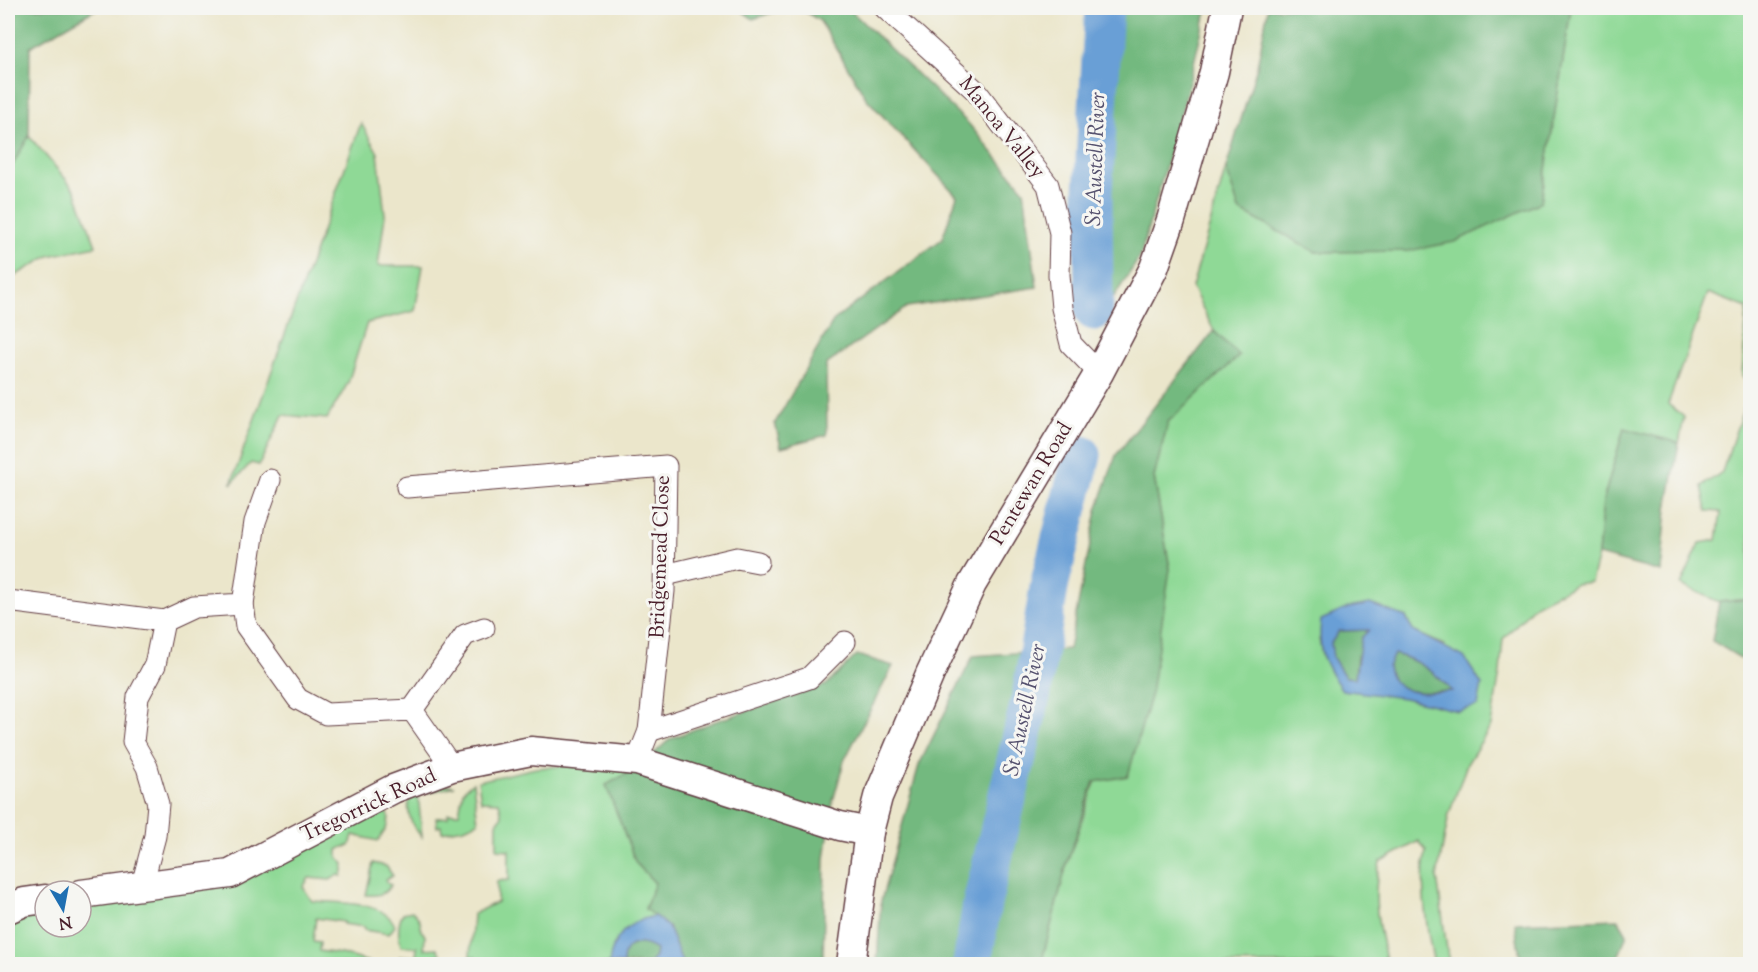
<svg xmlns="http://www.w3.org/2000/svg" width="1758" height="972" font-family="'Sorts Mill Goudy',serif">
	<rect width="100%" height="100%" fill="#f6f6f2"/>
	<filter id="ink" filterUnits="userSpaceOnUse"><feTurbulence type="fractalNoise" baseFrequency=".0167" numOctaves="2"/><feDisplacementMap in="SourceGraphic" scale="12" xChannelSelector="R" yChannelSelector="G"/><feConvolveMatrix kernelMatrix="1 2 1 2 8 2 1 2 1" color-interpolation-filters="sRGB"/></filter>
	<filter id="wash" filterUnits="userSpaceOnUse"><feTurbulence type="fractalNoise" baseFrequency=".008" numOctaves="4" result="noise"/><feDisplacementMap in="SourceGraphic" scale="24" xChannelSelector="R" yChannelSelector="G"/><feGaussianBlur stdDeviation="1.35" result="paint"/><feColorMatrix in="noise" values="0 0 0 0 0 0 0 0 0 0 0 0 0 0 0 0 0 1.4 0 .05"/><feComposite in="paint" operator="in"/></filter>
	<g filter="url(#wash)">
		<rect width="100%" height="100%" fill="#ebe6cb"/>
		<g fill="#8fd996" stroke="#6c7c60" stroke-width="1.5" fill-rule="evenodd">
			<path d="M 1571,8 L 1750,8 L 1750,384 L 1742,376 L 1747,308 L 1708,293 L 1668,404 L 1684,417 L 1679,443 L 1624,429 L 1603,501 L 1598,555 L 1591,582 L 1576,584 L 1535,605 L 1503,639 L 1500,672 L 1491,726 L 1467,764 L 1449,814 L 1437,877 L 1449,964 L 1434,964 C 1427,931 1419,884 1426,851 L 1419,841 L 1380,862 C 1371,897 1379,930 1387,964 L 1041,964 L 1067,863 L 1170,569 L 1154,477 L 1168,421 L 1239,356 L 1214,331 L 1192,287 L 1226,168 L 1239,210 L 1316,252 L 1407,251 L 1541,202 ZM 1406,617 L 1413,631 L 1444,645 L 1458,711 L 1404,698 L 1332,676 L 1322,655 L 1319,639 Z"/>
			<polygon points="361,123 378,153 385,215 378,266 423,266 415,311 367,323 348,383 327,419 283,415 259,465 251,463 231,484"/>
			<polygon points="29,136 75,190 96,246 49,256 8,280 8,173"/>
			<polygon points="1750,389 1750,599 1719,602 1681,585 1700,543 1717,540 1721,512 1707,511 1702,486 1722,472"/>
			<polygon points="588,764 639,767 606,785 636,863 655,883 645,909 655,916 647,918 610,961 609,964 474,964 475,957 470,957 473,914 497,902 497,881 509,880 509,850 497,849 497,823 502,816 499,802 481,801 478,781 536,768"/>
			<polygon points="473,782 478,822 464,828 442,832 441,826 437,827 436,818 448,817 448,813 459,813 463,791"/>
			<path d="M 440,783 L 455,786 L 434,791 L 418,793 L 422,837 C 410,824 407,814 409,797 Z"/>
			<path d="M 381,808 L 386,811 L 389,818 L 386,829 L 378,841 L 353,835 L 350,846 L 343,847 L 338,850 L 338,857 L 344,864 L 342,876 L 338,875 L 330,880 L 309,878 L 303,887 L 312,901 C 335,903 385,900 395,926 L 389,934 L 364,930 L 364,927 L 343,924 L 343,922 L 316,918 L 313,941 L 320,942 L 319,951 L 341,954 L 369,962 L 369,964 L 8,964 L 8,918 L 45,906 L 45,927 L 81,927 L 81,900 L 225,884 Z"/>
			<path d="M 373,863 L 386,866 L 393,876 L 386,879 L 387,883 L 391,885 C 385,895 377,896 366,895 Z"/>
			<path d="M 412,911 C 426,923 417,927 425,936 L 424,949 L 437,948 L 441,955 L 435,955 L 435,964 L 400,964 L 400,956 L 416,957 L 417,947 L 401,946 C 398,935 397,923 403,913 Z"/>
		</g>
		<g fill="#73b97f" stroke="#5e6c55" stroke-width="1.5">
			<polygon points="8,8 98,8 30,47 29,136 8,173"/>
			<polygon points="738,8 786,8 753,19"/>
			<polygon points="799,8 848,8 968,123 1024,190 1037,287 907,307 826,365 827,435 781,447 775,423 834,320 942,239 957,196 866,98 820,21"/>
			<polygon points="1113,8 1207,8 1187,92 1140,257 1103,314 1102,191"/>
			<polygon points="1268,8 1571,8 1541,202 1454,242 1407,251 1316,252 1239,210 1226,168 1257,67"/>
			<polygon points="1214,331 1239,356 1168,422 1154,477 1170,569 1151,693 1128,776 1094,782 1067,863 1041,964 877,964 881,901 919,765 973,656 1069,649 1097,510 1116,455"/>
			<polygon points="1624,428 1679,443 1667,509 1661,572 1598,555 1603,501"/>
			<polygon points="1750,599 1750,664 1712,641 1719,602"/>
			<polygon points="1370,630 1357,657 1355,678 1345,677 1333,658 1330,644 1339,631"/>
			<path d="M 1394,654 C 1419,660 1434,673 1452,691 C 1433,692 1407,697 1393,680 C 1390,677 1389,671 1388,667 Z"/>
			<polygon points="857,655 893,666 844,761 833,801 825,859 823,964 683,964 668,927 645,909 655,883 636,863 606,785 639,767 670,739 713,722 826,685"/>
			<polygon points="1618,919 1627,934 1619,955 1619,964 1521,964 1515,923"/>
			<path d="M 646,943 L 656,950 L 655,957 L 649,964 L 623,964 C 623,947 629,944 646,943 Z"/>
		</g>
		<g fill="#699fd6" stroke="#5a5f80" stroke-width="1.5" fill-rule="evenodd">
			<path d="M 1370,604 L 1406,617 L 1413,631 L 1464,657 L 1482,685 L 1478,706 L 1458,711 L 1404,698 L 1342,690 C 1324,665 1317,651 1321,620 L 1348,608 ZM 1369,630 L 1361,638 L 1355,678 L 1345,677 L 1333,658 L 1331,643 L 1339,631 ZM 1394,654 C 1418,659 1436,673 1452,691 C 1433,693 1407,697 1393,680 C 1390,677 1389,671 1388,667 Z"/>
			<path d="M 655,916 L 668,927 L 683,964 L 649,964 L 655,957 L 656,950 C 639,939 623,942 623,964 L 609,964 C 612,937 628,921 655,916 Z"/>
		</g>
		<g fill="none" stroke-linecap="round" stroke-linejoin="round">
			<g stroke="#699fd6" stroke-width="39">
				<polyline points="1094,311 1093,192 1104,8"/>
				<polyline points="972,964 982,904 1031,697 1050,582 1082,455"/>
			</g>
		</g>
	</g>
	<g filter="url(#ink)">
		<g fill="none" stroke-linecap="round" stroke-linejoin="round">
			<g stroke="#623d43" stroke-width="23">
				<g id="street">
					<polyline points="885,8 976,91 1048,185 1060,233 1059,275 1062,308 1071,344 1099,373"/>
					<polyline points="407,487 666,466 664,591 649,731 637,761"/>
					<polyline points="665,575 737,558 758,562"/>
					<polyline points="8,601 164,621"/>
					<polyline points="243,604 246,626 298,699 326,714 412,710 452,767"/>
					<polyline points="412,710 465,635 484,628"/>
					<polyline points="649,731 809,678 845,642"/>
					<polyline points="142,885 155,836 158,804 147,767 133,742 138,697 155,665 164,621 194,607 243,604 255,522 270,480"/>
				</g>
			</g>
			<g stroke="#623d43" stroke-width="31">
				<g id="secondary">
					<polyline points="81,894 230,874 393,789 452,767 531,751 637,761 840,826 869,832"/>
					<polyline points="8,909 24,902 45,899"/>
					<polyline points="851,964 869,832 878,797 930,674 972,584 1099,373 1154,268 1171,220 1214,72 1227,8"/>
				</g>
			</g>
			<use href="#street" stroke="#fff" stroke-width="21"/>
			<use href="#secondary" stroke="#fff" stroke-width="28"/>
		</g>
	</g>
	<g text-anchor="middle" dominant-baseline="central" stroke-width="6" stroke-linejoin="round" paint-order="stroke">
		<g font-size="21" fill="#4a1f2b" stroke="#f6f6f2">
			<text transform="translate(1001 128) rotate(51)">Manoa Valley</text>
			<text transform="translate(1032 484) rotate(-59)">Pentewan Road</text>
			<text transform="translate(661 557) rotate(-88)">Bridgemead Close</text>
			<text transform="translate(369 806) rotate(-25)">Tregorrick Road</text>
		</g>
		<g font-size="22" font-style="italic" fill="#56526f" stroke="#f6f6f2">
			<text transform="translate(1097 159) rotate(-88)">St Austell River</text>
			<text transform="translate(1026 710) rotate(-78)">St Austell River</text>
		</g>
	</g>
	<rect width="1758" height="972" fill="none" stroke="#f6f6f2" stroke-width="30"/>
	<g transform="translate(63 909) rotate(170)"><circle r="28" fill="#f6f6f2" stroke="#b1a0a2" stroke-width="1.5"/>
	<path d="M0-4.5L10 22L0 15L-10 22Z" fill="#1f6fb2"/>
	<text y="-9" font-size="16" font-weight="bold" text-anchor="middle" fill="#4a1f2b">N</text>
	</g>
</svg>
